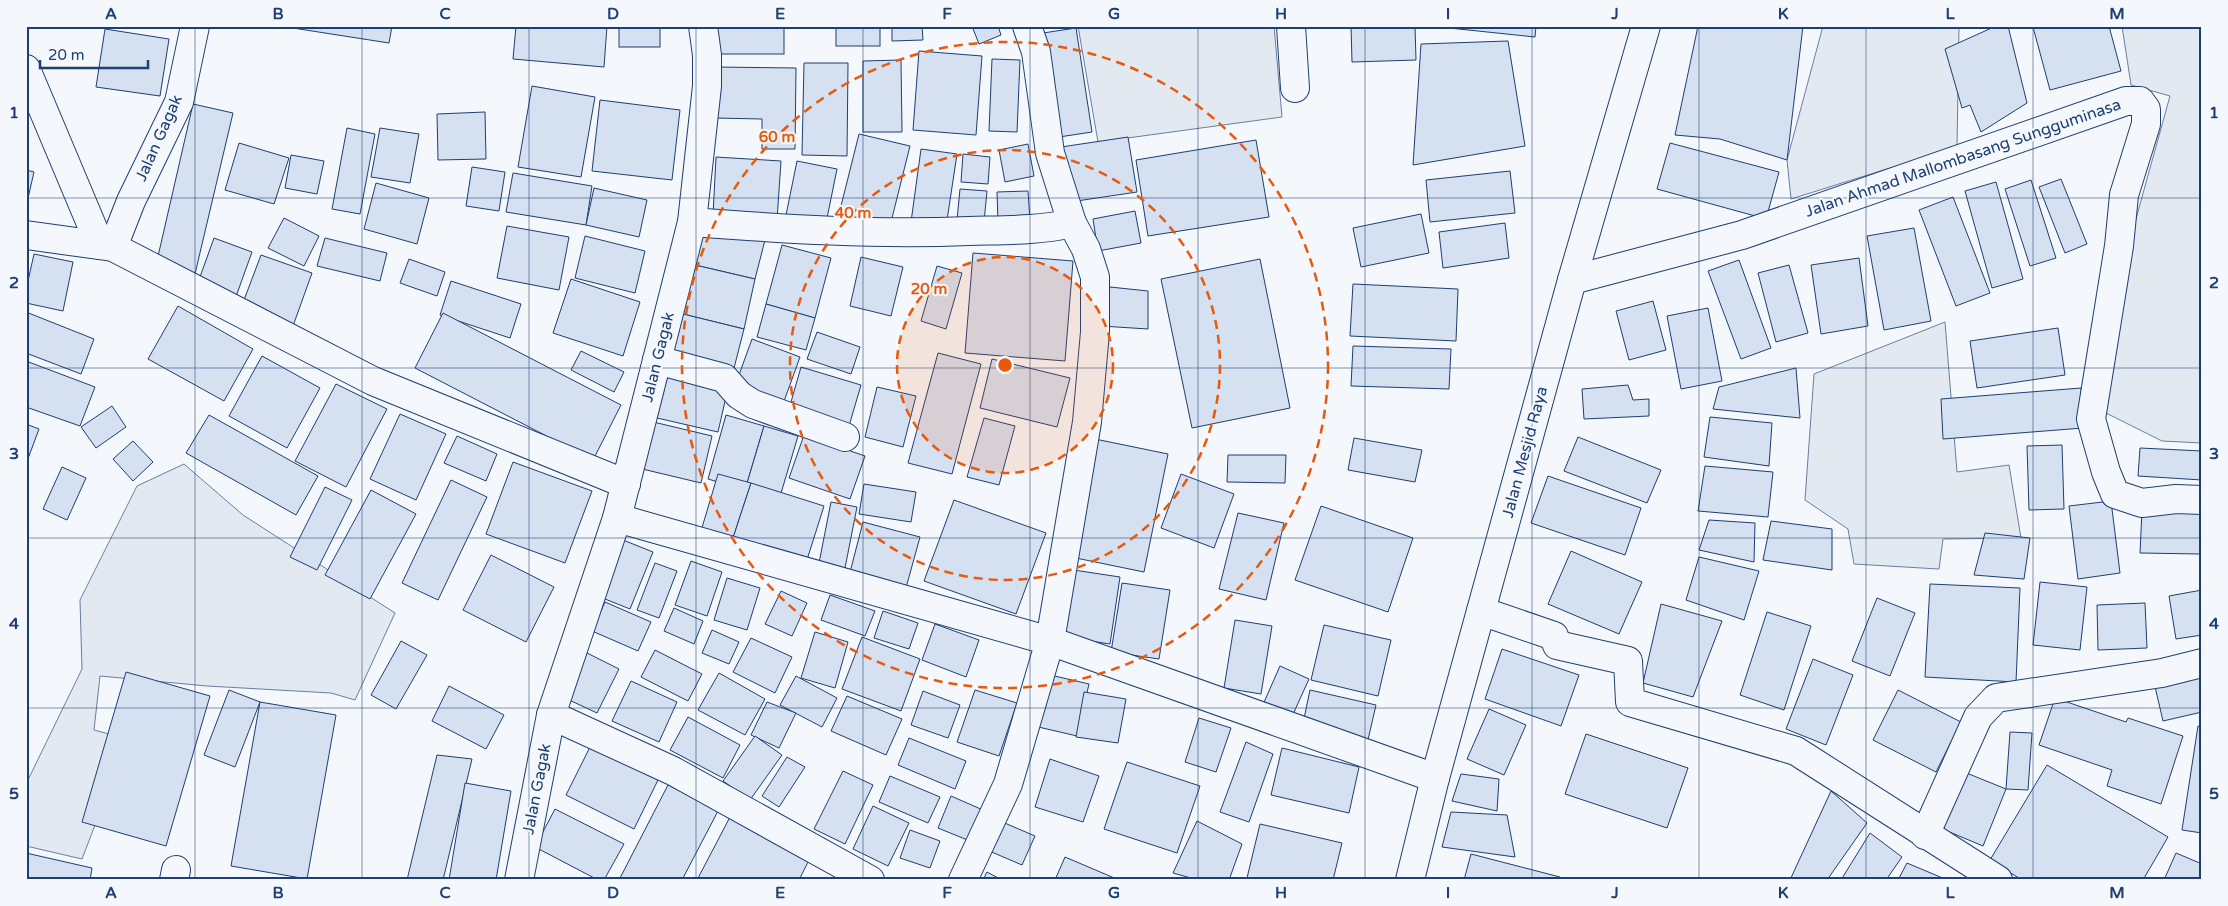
<svg xmlns="http://www.w3.org/2000/svg" width="2228" height="906" font-family="'Varela Round',sans-serif">
	<rect width="100%" height="100%" fill="#f4f7fb"/>
	<g fill="#e3e9f0" stroke="#687fa3">
		<polygon points="1078,26 1274,26 1282,117 1098,142"/>
		<polygon points="1823,26 1959,26 1957,147 1791,199 1787,160"/>
		<polygon points="2122,26 2202,26 2202,443 2162,441 2106,413 2129,244 2170,96 2131,85"/>
		<polygon points="1945,322 1957,472 2009,465 2021,538 1943,539 1939,569 1854,564 1848,529 1805,500 1814,374"/>
		<polygon points="184,464 243,515 395,613 355,700 331,693 207,686 100,676 94,730 128,739 82,859 26,846 26,784 82,669 80,600 137,486"/>
	</g>
	<g fill="#d5e0f0" stroke="#1d3f73">
		<polygon points="280,26 392,26 389,43"/>
		<polygon points="516,26 607,26 604,67 513,59"/>
		<rect x="619" y="26" width="41" height="21"/>
		<rect x="715" y="26" width="69" height="28"/>
		<rect x="836" y="26" width="44" height="20"/>
		<polygon points="892,26 922,26 923,40 892,41"/>
		<polygon points="972,26 998,26 1001,35 979,44"/>
		<polygon points="1351,26 1415,26 1416,60 1352,62"/>
		<polygon points="1430,26 1536,26 1535,37"/>
		<polygon points="1698,26 1803,26 1787,160 1720,139 1675,135"/>
		<polygon points="1996,26 2008,26 2027,103 1981,132 1970,105 1962,108 1945,49"/>
		<polygon points="2109,26 2121,71 2050,90 2033,27"/>
		<polygon points="1076,28 1092,132 1059,137 1043,33"/>
		<polygon points="105,29 169,39 160,96 96,87"/>
		<polygon points="1508,41 1525,146 1413,165 1421,44"/>
		<polygon points="919,51 982,56 976,135 913,130"/>
		<polygon points="992,59 1020,60 1017,132 989,131"/>
		<polygon points="901,60 902,132 863,132 863,61"/>
		<polygon points="804,63 848,63 847,156 802,155"/>
		<polygon points="716,67 796,68 795,149 762,149 762,119 715,118"/>
		<polygon points="532,86 595,97 581,177 518,167"/>
		<polygon points="600,100 680,110 672,180 592,171"/>
		<polygon points="193,104 233,113 195,274 156,265"/>
		<polygon points="485,112 486,159 438,160 437,114"/>
		<polygon points="347,128 375,134 360,214 332,209"/>
		<polygon points="380,128 419,134 410,183 371,177"/>
		<polygon points="859,134 910,146 890,226 839,214"/>
		<polygon points="1128,137 1137,192 1070,202 1061,147"/>
		<polygon points="1256,140 1269,217 1148,236 1136,160"/>
		<polygon points="239,143 289,158 274,204 225,190"/>
		<polygon points="1670,143 1779,172 1766,219 1657,189"/>
		<polygon points="1028,144 1034,176 1005,182 999,150"/>
		<polygon points="921,149 957,154 946,227 911,222"/>
		<polygon points="963,154 990,157 988,184 961,182"/>
		<polygon points="291,155 324,161 317,194 285,188"/>
		<polygon points="716,157 781,161 777,220 713,215"/>
		<polygon points="797,161 837,169 825,228 785,220"/>
		<polygon points="472,167 505,172 499,211 466,206"/>
		<polygon points="26,170 34,172 26,207"/>
		<polygon points="1510,171 1515,213 1430,222 1426,180"/>
		<polygon points="513,173 592,186 586,225 506,212"/>
		<polygon points="2061,179 2087,244 2065,253 2039,187"/>
		<polygon points="2031,180 2056,258 2030,266 2005,189"/>
		<polygon points="1996,182 2023,279 1992,288 1965,191"/>
		<polygon points="376,183 429,198 417,244 364,229"/>
		<polygon points="594,188 647,200 639,237 586,225"/>
		<polygon points="960,189 987,191 984,222 957,220"/>
		<polygon points="1028,191 1030,221 998,222 997,192"/>
		<polygon points="1953,197 1990,293 1956,306 1919,210"/>
		<polygon points="1135,211 1141,243 1098,251 1093,219"/>
		<polygon points="1421,214 1429,253 1361,267 1353,228"/>
		<polygon points="284,218 319,236 304,266 268,248"/>
		<polygon points="1505,223 1509,258 1443,268 1439,232"/>
		<polygon points="507,226 569,237 559,290 497,278"/>
		<polygon points="704,226 765,240 755,279 695,265"/>
		<polygon points="1914,228 1931,321 1884,330 1867,236"/>
		<polygon points="585,236 645,251 635,293 575,278"/>
		<polygon points="214,238 252,252 234,302 196,288"/>
		<polygon points="325,238 387,253 380,281 317,266"/>
		<polygon points="782,245 831,258 815,318 766,304"/>
		<polygon points="973,253 1073,261 1065,361 965,353"/>
		<polygon points="34,254 73,262 63,311 26,303 26,290"/>
		<polygon points="261,255 312,273 293,326 241,308"/>
		<polygon points="861,257 903,267 891,316 850,306"/>
		<polygon points="1859,258 1868,326 1821,334 1811,265"/>
		<polygon points="409,259 445,272 437,296 400,283"/>
		<polygon points="1260,259 1290,408 1192,428 1161,279"/>
		<polygon points="1739,260 1771,348 1741,359 1708,271"/>
		<polygon points="695,265 755,279 744,329 683,314"/>
		<polygon points="1789,265 1808,333 1776,342 1758,273"/>
		<polygon points="937,266 962,273 946,329 921,321"/>
		<polygon points="571,279 640,302 623,356 553,333"/>
		<polygon points="451,281 521,304 510,338 440,315"/>
		<polygon points="1353,284 1458,289 1456,341 1350,336"/>
		<polygon points="1110,287 1148,291 1148,329 1101,326"/>
		<polygon points="1653,301 1666,350 1629,360 1616,311"/>
		<polygon points="766,304 815,318 806,350 757,337"/>
		<polygon points="178,306 253,349 224,401 148,359"/>
		<polygon points="1708,308 1722,381 1681,389 1667,316"/>
		<polygon points="26,312 94,339 81,374 26,353"/>
		<polygon points="443,313 621,405 593,460 415,368"/>
		<polygon points="683,314 744,329 733,372 672,358"/>
		<polygon points="2058,328 2065,375 1977,388 1970,341"/>
		<polygon points="817,332 860,347 851,374 807,359"/>
		<polygon points="752,339 800,357 783,404 735,386"/>
		<polygon points="1353,346 1451,349 1449,389 1351,386"/>
		<polygon points="581,351 624,372 614,392 571,370"/>
		<polygon points="938,353 981,364 952,474 908,463"/>
		<polygon points="262,356 320,388 287,448 229,416"/>
		<polygon points="992,359 1070,378 1057,427 980,408"/>
		<polygon points="26,361 95,387 80,426 26,407"/>
		<polygon points="801,367 861,385 849,426 789,409"/>
		<polygon points="1796,368 1800,418 1713,409 1719,387"/>
		<polygon points="668,374 728,388 718,432 657,418"/>
		<polygon points="336,384 387,409 346,487 295,461"/>
		<polygon points="1628,385 1633,400 1649,399 1649,416 1584,419 1582,389"/>
		<polygon points="877,387 916,396 903,447 865,437"/>
		<polygon points="2081,388 2083,428 1943,439 1941,399"/>
		<polygon points="112,406 126,427 96,448 81,427"/>
		<polygon points="400,414 446,434 416,500 370,479"/>
		<polygon points="209,415 318,476 296,515 186,453"/>
		<polygon points="726,415 764,426 745,490 708,479"/>
		<polygon points="1710,417 1772,423 1769,466 1704,457"/>
		<polygon points="984,418 1015,426 999,485 967,477"/>
		<polygon points="645,420 712,436 701,483 634,467"/>
		<polygon points="26,424 39,429 26,464"/>
		<polygon points="764,426 798,436 779,500 745,490"/>
		<polygon points="804,435 865,456 850,499 789,478"/>
		<polygon points="457,436 497,454 486,481 444,463"/>
		<polygon points="1578,437 1661,470 1647,503 1564,471"/>
		<polygon points="1354,438 1422,450 1415,482 1348,470"/>
		<polygon points="1095,439 1168,454 1144,572 1071,557"/>
		<polygon points="133,441 153,462 133,481 113,459"/>
		<polygon points="2062,445 2064,509 2029,510 2027,446"/>
		<polygon points="2140,448 2202,451 2202,480 2138,476"/>
		<polygon points="1228,455 1286,455 1285,483 1227,482"/>
		<polygon points="513,462 592,491 565,563 486,534"/>
		<polygon points="1705,466 1773,472 1768,517 1698,511"/>
		<polygon points="62,467 86,478 67,520 43,509"/>
		<polygon points="718,474 751,483 732,541 701,531"/>
		<polygon points="1181,474 1234,494 1214,548 1161,528"/>
		<polygon points="1548,476 1641,508 1625,555 1531,523"/>
		<polygon points="451,480 487,497 438,600 402,583"/>
		<polygon points="751,483 824,506 806,563 732,541"/>
		<polygon points="864,484 916,492 911,522 859,514"/>
		<polygon points="325,487 352,500 317,570 290,557"/>
		<polygon points="371,490 416,514 370,599 325,575"/>
		<polygon points="954,500 1046,533 1016,614 924,581"/>
		<polygon points="2111,501 2120,573 2078,579 2069,506"/>
		<polygon points="831,502 857,507 845,568 819,563"/>
		<polygon points="1321,506 1413,538 1388,612 1295,580"/>
		<polygon points="2142,510 2202,511 2200,554 2140,553"/>
		<polygon points="1238,513 1284,523 1266,600 1219,589"/>
		<polygon points="1709,520 1755,523 1754,562 1699,550"/>
		<polygon points="1771,521 1832,529 1832,570 1763,560"/>
		<polygon points="863,522 920,537 904,595 848,580"/>
		<polygon points="1985,533 2030,538 2024,579 1974,575"/>
		<polygon points="618,538 653,552 630,609 595,595"/>
		<polygon points="1571,551 1642,582 1619,634 1548,604"/>
		<polygon points="491,555 554,587 526,642 463,610"/>
		<polygon points="1699,557 1759,571 1744,620 1686,600"/>
		<polygon points="691,561 722,572 707,616 675,605"/>
		<polygon points="655,563 677,571 659,618 637,610"/>
		<polygon points="1067,569 1120,577 1110,644 1057,636"/>
		<polygon points="727,578 760,588 747,630 714,620"/>
		<polygon points="2040,582 2087,587 2080,650 2033,645"/>
		<polygon points="1122,583 1170,590 1159,659 1111,652"/>
		<polygon points="1930,584 2020,588 2016,682 1925,677"/>
		<polygon points="2202,590 2202,635 2176,639 2169,596"/>
		<polygon points="781,591 807,603 792,636 765,624"/>
		<polygon points="830,595 875,611 865,636 821,620"/>
		<polygon points="1877,598 1915,613 1890,676 1852,661"/>
		<polygon points="605,602 651,622 638,651 592,631"/>
		<polygon points="2145,603 2147,648 2098,650 2097,605"/>
		<polygon points="1661,604 1722,621 1693,697 1643,683"/>
		<polygon points="674,608 703,621 694,644 664,631"/>
		<polygon points="883,611 918,623 909,649 874,638"/>
		<polygon points="1767,612 1811,626 1784,710 1740,695"/>
		<polygon points="1235,620 1272,626 1261,694 1224,688"/>
		<polygon points="935,624 979,640 966,677 922,660"/>
		<polygon points="1324,625 1391,640 1378,696 1311,680"/>
		<polygon points="712,630 739,642 729,664 702,653"/>
		<polygon points="815,632 848,642 835,688 801,678"/>
		<polygon points="862,637 920,659 901,711 842,689"/>
		<polygon points="751,638 792,657 775,693 733,672"/>
		<polygon points="401,641 427,655 396,709 371,695"/>
		<polygon points="1502,649 1579,675 1561,726 1485,699"/>
		<polygon points="655,650 702,674 688,701 641,677"/>
		<polygon points="587,653 619,669 597,713 565,698"/>
		<polygon points="1813,659 1853,675 1826,745 1786,729"/>
		<polygon points="1280,666 1309,679 1290,721 1261,709"/>
		<polygon points="2202,668 2202,712 2163,721 2153,678"/>
		<polygon points="126,672 210,696 166,846 82,822"/>
		<polygon points="719,673 765,699 745,735 698,710"/>
		<polygon points="1046,674 1089,684 1077,736 1034,726"/>
		<polygon points="796,676 837,698 822,727 780,705"/>
		<polygon points="631,681 677,702 659,742 612,721"/>
		<polygon points="449,686 504,715 486,749 432,721"/>
		<polygon points="229,690 260,702 235,767 204,755"/>
		<polygon points="975,690 1017,703 999,756 957,742"/>
		<polygon points="1310,690 1376,705 1367,744 1302,728"/>
		<polygon points="1898,690 1961,722 1936,772 1873,740"/>
		<polygon points="923,691 960,705 948,738 911,725"/>
		<polygon points="1084,692 1126,699 1118,743 1076,737"/>
		<polygon points="847,696 902,719 886,755 831,731"/>
		<polygon points="2055,698 2126,722 2128,718 2183,736 2161,804 2107,786 2112,770 2039,745"/>
		<polygon points="260,702 336,715 307,879 231,866"/>
		<polygon points="767,702 796,713 779,748 751,735"/>
		<polygon points="1489,709 1526,725 1504,775 1467,759"/>
		<polygon points="688,717 740,745 723,778 670,750"/>
		<polygon points="1199,718 1231,728 1216,772 1185,762"/>
		<polygon points="2198,726 2202,727 2202,833 2182,830"/>
		<polygon points="2010,732 2032,733 2028,790 2006,789"/>
		<polygon points="1586,734 1688,768 1667,828 1565,794"/>
		<polygon points="755,736 782,755 750,800 723,781"/>
		<polygon points="909,738 966,761 955,789 898,765"/>
		<polygon points="1246,742 1273,754 1249,822 1220,812"/>
		<polygon points="590,747 658,780 634,829 566,795"/>
		<polygon points="1282,748 1359,767 1349,813 1271,795"/>
		<polygon points="437,755 472,759 443,880 407,880"/>
		<polygon points="787,757 805,767 779,807 762,796"/>
		<polygon points="1050,759 1099,776 1083,822 1035,807"/>
		<polygon points="1127,762 1200,786 1177,853 1104,829"/>
		<polygon points="2047,765 2168,837 2143,880 2022,880 1990,860"/>
		<polygon points="843,771 873,785 845,844 814,829"/>
		<polygon points="1964,772 2006,789 1983,846 1940,828"/>
		<polygon points="1461,774 1499,779 1497,811 1452,801"/>
		<polygon points="890,776 940,797 928,823 879,802"/>
		<polygon points="465,783 511,791 496,880 449,880"/>
		<polygon points="668,785 718,811 682,880 619,880"/>
		<polygon points="1831,791 1867,823 1827,880 1790,880"/>
		<polygon points="951,796 983,810 970,841 938,828"/>
		<polygon points="873,806 909,823 888,866 853,849"/>
		<polygon points="555,809 624,844 604,880 598,880 535,847"/>
		<polygon points="1451,812 1507,815 1515,857 1442,847"/>
		<polygon points="730,817 810,858 799,880 697,880"/>
		<polygon points="1000,821 1035,836 1022,865 987,850"/>
		<polygon points="1197,821 1242,844 1229,880 1198,880 1173,873"/>
		<polygon points="1260,824 1342,843 1333,880 1247,878"/>
		<polygon points="910,830 940,841 930,868 900,858"/>
		<polygon points="1870,833 1902,857 1886,880 1841,880"/>
		<polygon points="26,853 92,868 90,880 26,880"/>
		<polygon points="2176,853 2202,864 2202,880 2164,880"/>
		<polygon points="1471,854 1560,877 1560,880 1464,880"/>
		<polygon points="1065,857 1119,880 1055,880"/>
		<polygon points="1907,863 1945,879 1898,880"/>
		<polygon points="987,872 1002,880 983,880"/>
	</g>
	<g fill="none" stroke-linecap="round" stroke-linejoin="round">
		<g stroke="#1d3f73" stroke-width="30">
			<g id="street">
				<polyline points="1027,26 1036,52 1050,153 1072,223"/>
				<polyline points="1291,26 1295,88"/>
				<polyline points="26,69 100,245"/>
				<path d="M 692,222 C 785,229 876,235 969,231 C 1004,230 1038,231 1072,223 L 1086,249 L 1095,277 L 1095,332 L 1087,422 L 1050,641 L 1008,784 L 963,880"/>
				<polyline points="26,235 113,247 373,381 626,484"/>
				<polyline points="113,247 131,201 179,102 195,26"/>
				<polyline points="1572,280 1742,235 2126,101 2140,101 2146,109 2146,124 2124,195 2119,246 2091,419 2106,472 2115,494 2142,503 2176,499 2202,500"/>
				<polyline points="657,360 724,378 739,395 753,404 845,437"/>
				<polyline points="617,518 1050,641 1435,778"/>
				<polyline points="1481,611 1554,636 1557,645 1628,661 1630,702 1796,751 1998,880"/>
				<polyline points="551,715 673,771 870,880"/>
				<polyline points="1925,835 1978,717 1996,698 2162,673 2202,663"/>
				<polyline points="174,880 176,870"/>
				<polyline points="519,880 551,715 617,518 692,222 707,86 707,55 703,26"/>
			</g>
		</g>
		<g stroke="#1d3f73" stroke-width="30">
			<polyline id="secondary" points="1410,880 1435,778 1572,280 1646,26"/>
		</g>
		<use href="#street" stroke="#f4f7fb" stroke-width="28"/>
		<use href="#secondary" stroke="#f4f7fb" stroke-width="28"/>
	</g>
	<path fill="none" stroke="#1d3f73" stroke-width="1" stroke-opacity="0.55" d="M 195,26 L 195,880M 362,26 L 362,880M 529,26 L 529,880M 696,26 L 696,880M 863,26 L 863,880M 1030,26 L 1030,880M 1198,26 L 1198,880M 1365,26 L 1365,880M 1532,26 L 1532,880M 1699,26 L 1699,880M 1866,26 L 1866,880M 2033,26 L 2033,880M 26,198 L 2202,198M 26,368 L 2202,368M 26,538 L 2202,538M 26,708 L 2202,708"/>
	<circle cx="1005" cy="365" r="108" fill="#e8590c" fill-opacity=".12"/>
	<g fill="none" stroke="#e8590c" stroke-width="2.5" stroke-dasharray="9 6">
		<circle cx="1005" cy="365" r="108"/>
		<circle cx="1005" cy="365" r="215"/>
		<circle cx="1005" cy="365" r="323"/>
	</g>
	<g text-anchor="middle" dominant-baseline="central" stroke-width="4" stroke-linejoin="round" paint-order="stroke">
		<g font-size="16" fill="#1d3f73" stroke="#f4f7fb">
			<text transform="translate(159 138) rotate(-66)">Jalan Gagak</text>
			<text transform="translate(1963 158) rotate(-19)">Jalan Ahmad Mallombasang Sungguminasa</text>
			<text transform="translate(658 357) rotate(-76)">Jalan Gagak</text>
			<text transform="translate(1525 452) rotate(-75)">Jalan Mesjid Raya</text>
			<text transform="translate(537 789) rotate(-79)">Jalan Gagak</text>
		</g>
	</g>
	<circle cx="1005" cy="365" r="8" fill="#e8590c" stroke="#f4f7fb" stroke-width="2.5"/>
	<g font-size="15" text-anchor="middle" font-weight="bold" fill="#e8590c" stroke="#f4f7fb" stroke-width="4" stroke-linejoin="round" paint-order="stroke">
		<text x="777" y="142">60 m</text>
		<text x="853" y="218">40 m</text>
		<text x="929" y="294">20 m</text>
	</g>
	<rect width="2228" height="906" fill="none" stroke="#f4f7fb" stroke-width="55"/>
	<path d="M40 60v8h108v-8" fill="none" stroke="#1d3f73" stroke-width="2.5"/>
	<text x="48" y="60" font-size="15" fill="#1d3f73" stroke="#f4f7fb" stroke-width="4" paint-order="stroke">20 m</text>
	<rect x="28" y="28" width="2172" height="850" fill="none" stroke="#1d3f73" stroke-width="2"/>
	<g font-size="16" text-anchor="middle" font-weight="bold" fill="#1d3f73">
		<text x="111" y="19">A</text>
		<text x="278" y="19">B</text>
		<text x="445" y="19">C</text>
		<text x="613" y="19">D</text>
		<text x="780" y="19">E</text>
		<text x="947" y="19">F</text>
		<text x="1114" y="19">G</text>
		<text x="1281" y="19">H</text>
		<text x="1448" y="19">I</text>
		<text x="1615" y="19">J</text>
		<text x="1783" y="19">K</text>
		<text x="1950" y="19">L</text>
		<text x="2117" y="19">M</text>
		<text x="14" y="118">1</text>
		<text x="2214" y="118">1</text>
		<text x="14" y="288">2</text>
		<text x="2214" y="288">2</text>
		<text x="14" y="459">3</text>
		<text x="2214" y="459">3</text>
		<text x="14" y="629">4</text>
		<text x="2214" y="629">4</text>
		<text x="14" y="799">5</text>
		<text x="2214" y="799">5</text>
		<text x="111" y="898">A</text>
		<text x="278" y="898">B</text>
		<text x="445" y="898">C</text>
		<text x="613" y="898">D</text>
		<text x="780" y="898">E</text>
		<text x="947" y="898">F</text>
		<text x="1114" y="898">G</text>
		<text x="1281" y="898">H</text>
		<text x="1448" y="898">I</text>
		<text x="1615" y="898">J</text>
		<text x="1783" y="898">K</text>
		<text x="1950" y="898">L</text>
		<text x="2117" y="898">M</text>
	</g>
</svg>
